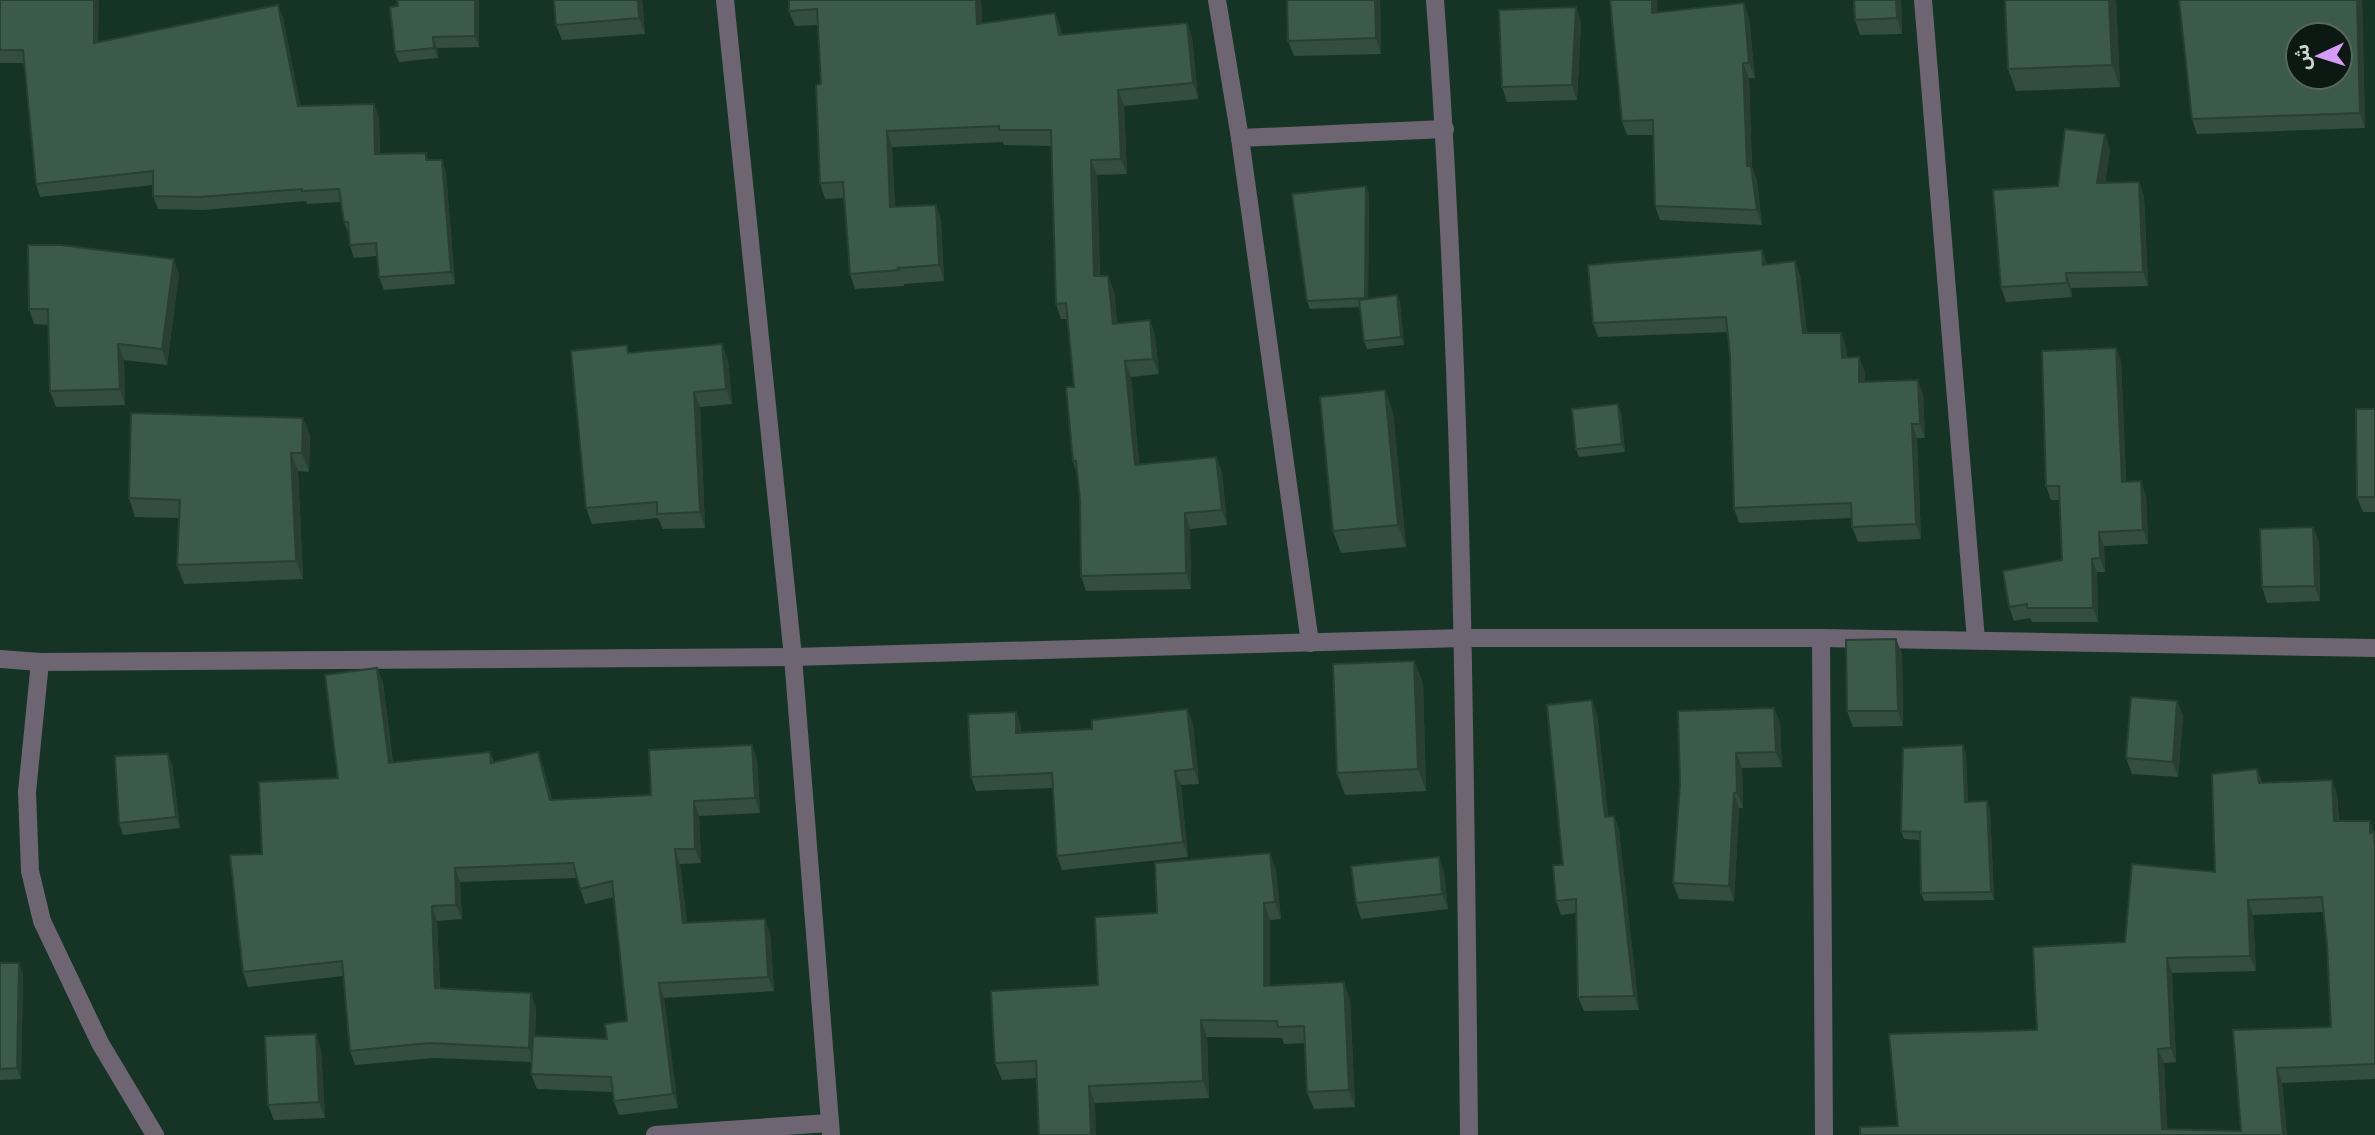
<svg xmlns="http://www.w3.org/2000/svg" width="2375" height="1135" font-family="'PT Sans','Noto Sans Arabic',sans-serif">
	<rect width="100%" height="100%" fill="#163426"/>
	<g fill="none" stroke-linecap="round" stroke-linejoin="round">
		<g stroke="#6d6672" stroke-width="18">
			<polyline points="725,0 793,657 831,1135"/>
			<polyline points="1217,0 1240,138 1310,643"/>
			<path d="M 1435,0 C 1463,377 1465,757 1469,1135"/>
			<polyline points="1923,0 1976,640"/>
			<polyline points="1240,138 1445,129"/>
			<polyline points="1821,638 1824,1135"/>
			<polyline points="0,659 40,662 793,657 1463,638 1821,638 2375,648"/>
			<polyline points="40,662 27,792 30,871 42,921 100,1043 155,1135"/>
			<polyline points="655,1135 829,1123"/>
		</g>
	</g>
	<g fill="#334d40" fill-rule="evenodd">
		<polygon points="0,0 98,42 278,5 283,18 300,106 379,117 380,154 426,153 428,160 442,160 446,173 455,284 384,290 379,277 377,256 354,258 350,245 349,235 344,222 341,202 307,204 306,201 204,210 158,209 153,196 153,185 40,197 36,184 25,63 0,63"/>
		<polygon points="479,0 479,47 437,48 438,58 399,62 395,52"/>
		<polygon points="554,0 642,0 645,34 562,40 556,25"/>
		<polygon points="981,0 982,24 1055,13 1062,35 1187,23 1192,38 1198,99 1124,106 1127,174 1097,175 1100,276 1114,291 1117,324 1150,320 1155,336 1159,374 1131,377 1139,464 1216,457 1222,472 1227,525 1190,529 1191,589 1086,591 1081,576 1080,500 1077,474 1073,461 1074,387 1068,319 1061,319 1056,304 1051,146 1004,145 1003,142 892,147 895,207 936,205 941,220 944,281 904,284 904,286 855,289 850,274 844,198 825,199 820,183 821,84 818,25 795,26 789,11"/>
		<polygon points="1380,0 1381,54 1294,56 1288,41"/>
		<polygon points="1610,0 1657,0 1657,13 1749,18 1755,78 1749,78 1752,167 1757,181 1762,225 1660,220 1655,206 1653,135 1627,135 1622,121"/>
		<polygon points="1901,0 1902,34 1860,35 1855,20"/>
		<polygon points="2116,0 2120,87 2016,91 2008,69"/>
		<polygon points="2179,0 2362,0 2365,128 2197,134 2192,119"/>
		<polygon points="1581,22 1577,100 1507,102 1502,87"/>
		<polygon points="2110,149 2105,183 2139,182 2144,197 2148,286 2071,288 2072,297 2006,302 2001,287 2058,186"/>
		<polygon points="1366,186 1369,194 1368,299 1397,295 1400,303 1404,345 1367,349 1364,341 1360,307 1310,309 1307,301"/>
		<polygon points="1762,250 1767,264 1795,261 1800,276 1807,333 1841,333 1846,347 1847,358 1865,372 1864,382 1923,394 1925,438 1917,438 1921,539 1858,542 1852,527 1852,518 1739,523 1734,508 1730,356 1728,332 1598,337 1593,323"/>
		<polygon points="179,274 167,365 124,360 125,405 56,407 50,391 48,325 34,324 29,309"/>
		<polygon points="2116,348 2121,361 2126,482 2146,495 2148,544 2104,546 2105,572 2097,572 2098,622 2032,622 2030,618 2014,621 2009,607 2062,560 2059,500 2051,500 2046,486"/>
		<polygon points="630,353 728,360 732,404 700,407 705,528 663,529 658,518 592,524 586,508"/>
		<polygon points="2375,409 2375,512 2363,512 2357,497"/>
		<polygon points="1393,412 1406,547 1341,553 1333,531"/>
		<polygon points="1621,412 1625,452 1579,457 1576,449"/>
		<polygon points="303,418 310,436 309,472 298,471 303,579 184,584 177,565 179,518 135,517 129,498"/>
		<polygon points="2313,527 2319,542 2320,601 2267,603 2262,587"/>
		<polygon points="1896,639 1902,654 1903,726 1853,727 1847,711"/>
		<polygon points="1414,661 1423,683 1426,791 1345,795 1337,773"/>
		<path d="M 377,668 L 383,683 L 393,763 L 490,752 L 494,763 L 543,766 L 552,800 L 651,795 L 752,745 L 757,760 L 760,813 L 699,816 L 701,863 L 680,864 L 687,923 L 770,933 L 774,991 L 664,998 L 678,1108 L 619,1115 L 614,1101 L 613,1092 L 537,1089 L 531,1074 L 532,1062 L 434,1058 L 355,1065 L 350,1051 L 343,976 L 248,987 L 243,972 L 262,854 L 338,778 ZM 577,878 L 585,904 L 614,897 L 627,1021 L 607,1039 L 535,1036 L 536,1008 L 440,988 L 437,921 L 462,919 L 460,882 Z"/>
		<polygon points="2177,701 2183,716 2178,777 2132,774 2126,758"/>
		<polygon points="1774,708 1780,723 1782,767 1742,768 1743,808 1739,808 1734,901 1679,899 1673,883 1680,783"/>
		<polygon points="1187,709 1193,724 1199,784 1181,785 1188,857 1062,870 1057,856 1053,788 976,791 971,777 1016,712 1021,727 1021,733 1092,729"/>
		<polygon points="1597,714 1608,816 1614,816 1619,830 1639,1010 1584,1011 1578,997 1576,913 1561,915 1556,901 1563,865"/>
		<polygon points="1966,753 1968,802 1987,801 1990,809 1994,900 1924,901 1921,893 1920,840 1904,839 1901,831"/>
		<polygon points="168,754 172,765 180,828 123,835 119,823"/>
		<path d="M 2257,769 L 2262,783 L 2337,794 L 2339,821 L 2370,821 L 2375,834 L 2375,1079 L 2282,1083 L 2287,1135 L 1860,1135 L 1898,1126 L 2037,1030 L 2125,942 L 2215,872 ZM 2324,912 L 2327,945 L 2331,1027 L 2233,1030 L 2241,1131 L 2167,1129 L 2164,1063 L 2176,1062 L 2172,973 L 2256,971 L 2253,915 Z"/>
		<polygon points="1276,870 1281,919 1270,920 1270,986 1350,999 1355,1107 1314,1109 1307,1092 1305,1043 1284,1044 1282,1038 1207,1037 1209,1098 1095,1103 1036,1078 1002,1080 995,1063 1098,985"/>
		<polygon points="1444,872 1448,909 1361,919 1356,903"/>
		<polygon points="0,963 23,974 21,1079 0,1080"/>
		<polygon points="321,1049 325,1118 274,1120 268,1105"/>
	</g>
	<g fill="#293f34">
		<polygon points="94,0 99,0 98,56 94,43"/>
		<polygon points="475,0 479,0 479,47 475,36"/>
		<polygon points="638,0 642,0 645,34 639,18"/>
		<polygon points="976,0 981,0 983,40 977,24"/>
		<polygon points="1375,0 1380,0 1381,54 1376,38"/>
		<polygon points="1652,0 1657,0 1658,28 1652,13"/>
		<polygon points="1896,0 1901,0 1902,34 1897,18"/>
		<polygon points="2109,0 2116,0 2120,87 2112,65"/>
		<polygon points="2357,0 2362,0 2365,128 2360,113"/>
		<polygon points="1744,3 1749,18 1755,78 1749,63"/>
		<polygon points="278,5 283,18 303,119 298,106"/>
		<polygon points="1576,7 1581,22 1577,100 1572,85"/>
		<polygon points="1055,13 1061,29 1064,50 1059,35"/>
		<polygon points="1187,23 1192,38 1198,99 1193,83"/>
		<polygon points="433,37 437,48 438,58 434,48"/>
		<polygon points="1743,63 1749,78 1752,167 1757,181 1762,225 1757,210 1747,166"/>
		<polygon points="1118,90 1124,106 1127,174 1121,159"/>
		<polygon points="374,104 379,117 380,167 375,154"/>
		<polygon points="887,131 892,147 895,223 890,207"/>
		<polygon points="2105,134 2110,149 2103,198 2097,183"/>
		<polygon points="442,160 446,173 455,284 451,272"/>
		<polygon points="1091,160 1097,175 1100,291 1094,276"/>
		<polygon points="2139,182 2144,197 2148,286 2143,272"/>
		<polygon points="1366,186 1369,194 1368,306 1365,298"/>
		<polygon points="936,205 941,220 944,281 939,265"/>
		<polygon points="1762,250 1767,265 1763,265"/>
		<polygon points="174,259 179,274 167,365 162,349"/>
		<polygon points="1795,261 1800,276 1808,348 1803,333"/>
		<polygon points="2066,273 2071,288 2072,297 2067,283"/>
		<polygon points="1108,276 1114,291 1119,340 1113,324"/>
		<polygon points="1397,295 1400,303 1404,345 1401,337"/>
		<polygon points="1150,320 1155,336 1159,374 1153,359"/>
		<polygon points="1841,333 1846,347 1847,373 1842,358"/>
		<polygon points="118,344 124,360 125,405 120,389"/>
		<polygon points="722,344 728,360 732,404 726,389"/>
		<polygon points="2116,348 2121,361 2127,495 2122,482"/>
		<polygon points="1859,357 1865,372 1864,397 1859,382"/>
		<polygon points="1125,361 1131,377 1141,480 1135,465"/>
		<polygon points="1918,380 1923,394 1925,438 1920,424"/>
		<polygon points="1385,390 1393,412 1406,547 1398,525"/>
		<polygon points="694,392 700,407 705,528 700,512"/>
		<polygon points="1618,404 1621,412 1625,452 1622,444"/>
		<polygon points="303,418 310,436 309,472 302,453"/>
		<polygon points="1912,424 1917,438 1921,539 1916,524"/>
		<polygon points="291,453 298,471 303,579 296,561"/>
		<polygon points="1216,457 1222,472 1227,525 1222,510"/>
		<polygon points="2141,481 2146,495 2148,544 2143,530"/>
		<polygon points="1185,513 1190,529 1191,589 1186,573"/>
		<polygon points="2313,527 2319,542 2320,601 2315,586"/>
		<polygon points="2099,532 2104,546 2105,572 2100,558"/>
		<polygon points="2092,559 2097,572 2098,622 2093,608"/>
		<polygon points="1896,639 1902,654 1903,726 1898,711"/>
		<polygon points="1414,661 1423,683 1426,791 1418,769"/>
		<polygon points="377,668 383,683 394,778 389,763"/>
		<polygon points="1592,700 1597,714 1610,831 1605,817"/>
		<polygon points="2177,701 2183,716 2178,777 2173,762"/>
		<polygon points="1774,708 1780,723 1782,767 1776,752"/>
		<polygon points="1187,709 1193,724 1199,784 1194,769"/>
		<polygon points="1016,712 1021,727 1022,748 1016,733"/>
		<polygon points="752,745 757,760 760,813 755,798"/>
		<polygon points="1963,745 1966,753 1968,810 1965,802"/>
		<polygon points="538,752 543,766 555,815 550,800"/>
		<polygon points="1736,753 1742,768 1743,808 1737,793"/>
		<polygon points="168,754 172,765 180,828 176,817"/>
		<polygon points="1175,771 1181,785 1188,857 1183,842"/>
		<polygon points="2332,780 2337,794 2339,835 2334,821"/>
		<polygon points="1734,793 1739,808 1734,901 1729,886"/>
		<polygon points="694,801 699,816 701,863 695,849"/>
		<polygon points="1987,801 1990,809 1994,900 1991,892"/>
		<polygon points="1614,816 1619,830 1639,1010 1634,996"/>
		<polygon points="2370,821 2375,834 2375,849 2370,833"/>
		<polygon points="675,849 680,864 689,938 683,923"/>
		<polygon points="1270,853 1276,870 1281,919 1275,902"/>
		<polygon points="1439,857 1444,872 1448,909 1442,894"/>
		<polygon points="455,868 460,882 462,919 456,905"/>
		<polygon points="2248,900 2253,915 2256,971 2250,956"/>
		<polygon points="1264,903 1270,920 1270,1003 1264,986"/>
		<polygon points="432,906 437,921 440,1002 435,988"/>
		<polygon points="765,919 770,933 774,991 768,977"/>
		<polygon points="2167,958 2172,973 2176,1062 2171,1048"/>
		<polygon points="19,963 23,974 21,1079 17,1068"/>
		<polygon points="1344,982 1350,999 1355,1107 1349,1090"/>
		<polygon points="659,983 664,998 678,1108 673,1094"/>
		<polygon points="531,993 536,1008 534,1062 529,1048"/>
		<polygon points="1201,1020 1207,1037 1209,1098 1203,1081"/>
		<polygon points="316,1034 321,1049 325,1118 319,1102"/>
		<polygon points="2158,1049 2164,1063 2167,1135 2162,1129"/>
		<polygon points="2277,1068 2282,1083 2287,1135 2283,1135"/>
		<polygon points="1089,1086 1095,1103 1096,1135 1091,1135"/>
	</g>
	<g fill="#3b5a4a" stroke="#293f34" stroke-width="2" fill-rule="evenodd">
		<polygon points="0,0 94,0 94,43 278,5 298,106 374,104 375,154 426,153 426,160 442,160 451,272 379,277 376,243 350,245 348,222 344,222 339,189 302,191 302,189 200,197 153,196 153,171 36,184 23,50 0,50"/>
		<polygon points="397,0 475,0 475,36 433,37 434,48 395,52 390,7 398,6"/>
		<polygon points="554,0 638,0 639,18 556,25"/>
		<polygon points="789,0 976,0 977,24 1055,13 1059,35 1187,23 1193,83 1118,90 1121,159 1091,160 1094,276 1108,276 1113,324 1150,320 1153,359 1125,361 1135,465 1216,457 1222,510 1185,513 1186,573 1081,576 1080,500 1076,461 1073,461 1066,387 1074,387 1066,303 1056,304 1051,130 999,130 999,126 887,131 890,207 936,205 939,265 898,268 899,270 850,274 843,182 820,183 816,85 821,84 817,9 789,11"/>
		<polygon points="1287,0 1375,0 1376,38 1288,41"/>
		<polygon points="1610,0 1652,0 1652,13 1744,3 1749,63 1743,63 1747,166 1751,166 1757,210 1655,206 1653,120 1622,121"/>
		<polygon points="1854,0 1896,0 1897,18 1855,20"/>
		<polygon points="2005,0 2109,0 2112,65 2008,69"/>
		<path d="M 2179,0 L 2357,0 L 2360,113 L 2192,119 ZM 2298,35 L 2340,35 L 2340,77 L 2298,77 Z"/>
		<polygon points="1576,7 1572,85 1502,87 1499,10"/>
		<polygon points="2065,129 2105,134 2097,183 2139,182 2143,272 2066,273 2067,283 2001,287 1993,190 2058,186"/>
		<polygon points="1366,186 1365,298 1307,301 1292,194"/>
		<polygon points="28,245 60,245 174,259 162,349 118,344 120,389 50,391 48,309 29,309"/>
		<polygon points="1762,250 1763,265 1795,261 1803,333 1841,333 1842,358 1859,357 1859,382 1918,380 1920,424 1912,424 1916,524 1852,527 1851,503 1734,508 1730,356 1726,317 1593,323 1588,265"/>
		<polygon points="1397,295 1401,337 1364,341 1359,300"/>
		<polygon points="722,344 726,389 694,392 700,512 657,514 657,502 586,508 571,351 627,345 628,353"/>
		<polygon points="2116,348 2122,482 2141,481 2143,530 2099,532 2100,558 2092,559 2093,608 2027,608 2027,604 2009,607 2003,571 2062,560 2059,486 2046,486 2042,351"/>
		<polygon points="1385,390 1398,525 1333,531 1320,397"/>
		<polygon points="1618,404 1622,444 1576,449 1572,409"/>
		<polygon points="2356,409 2375,409 2375,497 2357,497"/>
		<polygon points="131,413 303,418 302,453 291,453 296,561 177,565 180,500 129,498"/>
		<polygon points="2313,527 2315,586 2262,587 2260,529"/>
		<polygon points="1896,639 1898,711 1847,711 1846,640"/>
		<polygon points="1414,661 1418,769 1337,773 1333,664"/>
		<polygon points="377,668 389,763 490,752 491,763 538,752 550,800 651,795 649,750 752,745 755,798 694,801 695,849 675,849 683,923 765,919 768,977 659,983 673,1094 614,1101 611,1077 531,1074 533,1036 607,1039 605,1024 627,1021 612,881 580,889 573,863 455,868 456,905 432,906 435,988 531,993 529,1048 429,1043 350,1051 342,961 243,972 230,855 262,854 259,782 338,778 325,675"/>
		<polygon points="2131,697 2177,701 2173,762 2126,758"/>
		<polygon points="1592,700 1605,817 1614,816 1634,996 1578,997 1576,899 1556,901 1553,865 1563,865 1547,705"/>
		<polygon points="1774,708 1776,752 1736,753 1737,793 1734,793 1729,886 1673,883 1680,783 1678,711"/>
		<polygon points="1187,709 1194,769 1175,771 1183,842 1057,856 1052,773 971,777 968,714 1016,712 1016,733 1092,729 1092,720"/>
		<polygon points="1963,745 1965,802 1987,801 1991,892 1921,893 1920,832 1901,831 1903,748"/>
		<polygon points="168,754 176,817 119,823 115,756"/>
		<path d="M 2257,769 L 2259,783 L 2332,780 L 2334,821 L 2370,821 L 2370,833 L 2374,832 L 2375,849 L 2375,1064 L 2277,1068 L 2283,1135 L 1860,1135 L 1860,1127 L 1898,1126 L 1889,1034 L 2037,1030 L 2033,947 L 2125,942 L 2132,864 L 2215,872 L 2212,774 ZM 2322,897 L 2327,945 L 2331,1027 L 2233,1030 L 2241,1131 L 2162,1129 L 2158,1049 L 2171,1048 L 2167,958 L 2250,956 L 2248,900 Z"/>
		<polygon points="1270,853 1275,902 1264,903 1264,986 1344,982 1349,1090 1307,1092 1304,1026 1278,1027 1277,1021 1201,1020 1203,1081 1089,1086 1091,1135 1039,1135 1036,1061 995,1063 991,991 1098,985 1095,917 1157,913 1155,863"/>
		<polygon points="1439,857 1442,894 1356,903 1351,866"/>
		<polygon points="0,963 19,963 17,1068 0,1069"/>
		<polygon points="316,1034 319,1102 268,1105 265,1036"/>
	</g>
	<g transform="translate(2319 56) rotate(266)"><circle r="33" fill="#0c1912" stroke="#58665e" stroke-width="2"/>
	<path d="M0-5L12 26L0 18L-12 26Z" fill="#d79bf9"/>
	<text y="-10" font-size="19" font-weight="bold" text-anchor="middle" fill="#c9d9d0">ش</text>
	</g>
</svg>
